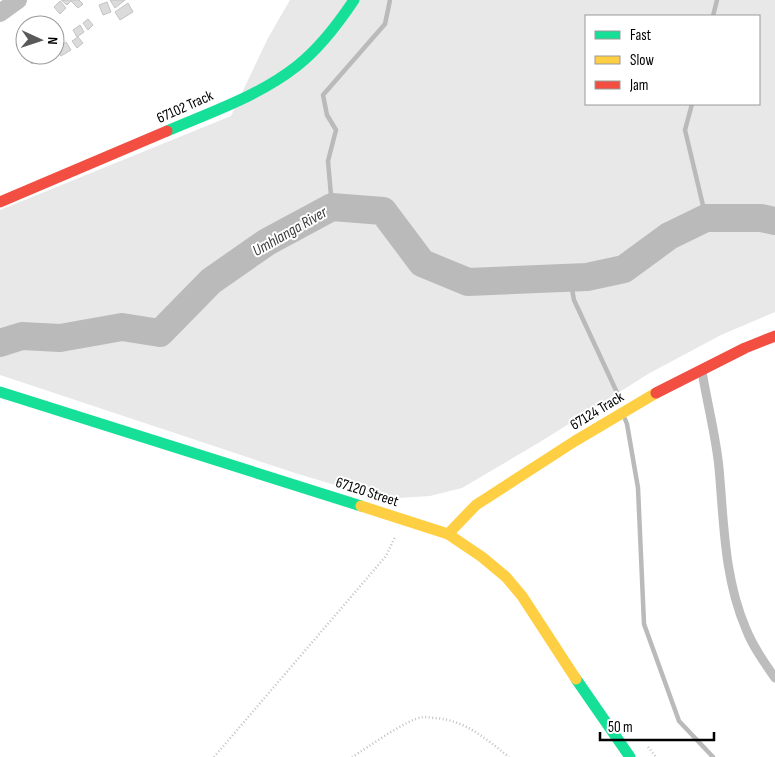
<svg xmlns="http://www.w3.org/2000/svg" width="775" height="757" font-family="'Sofia Sans Condensed',sans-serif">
	<rect width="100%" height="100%" fill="#fff"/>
	<path fill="#e8e8e8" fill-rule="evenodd" d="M 290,0 L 775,0 L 775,312 L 721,335 L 648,374 L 540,442 L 462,488 L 430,496 L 399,498 L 365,494 L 295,473 L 0,375 L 0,210 L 231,116 L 268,38 ZM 586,16 L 759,16 L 759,104 L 586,104 Z"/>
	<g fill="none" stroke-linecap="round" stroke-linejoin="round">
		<g stroke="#bababa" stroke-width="4.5">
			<polyline points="713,16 717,0"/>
			<polyline points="692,104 685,130 706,218"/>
			<polyline points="332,207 328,161 336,130 327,115 323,95 385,24 390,0"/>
			<polyline points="570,278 574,300 620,399"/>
			<polyline points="625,419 627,424 638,488 644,624 679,721 713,757"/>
		</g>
		<polyline stroke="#bababa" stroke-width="28" points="0,343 22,336 60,338 122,327 160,333 211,281 267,242 332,207 383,211 422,263 468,282 587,277 624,269 669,236 706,218 761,218 775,221"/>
	</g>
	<g fill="#dbdbdb" stroke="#c3c3c3">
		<polygon points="61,0 79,0 83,4 78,8 71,1 67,5"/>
		<polygon points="110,0 125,0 115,8"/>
		<polygon points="60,1 66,8 60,14 54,7"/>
		<polygon points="107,2 111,12 103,15 99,5"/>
		<polygon points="128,3 133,12 120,20 115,12"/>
		<polygon points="88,19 93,25 88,30 83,23"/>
		<polygon points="80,25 84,32 77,37 73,30"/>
		<polygon points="78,37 83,43 77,48 72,41"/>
		<polygon points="66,42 71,50 61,56 55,46 59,43 62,45"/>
		<polygon points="32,55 40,55 32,64 28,60"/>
	</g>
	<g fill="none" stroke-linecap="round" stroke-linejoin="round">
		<g stroke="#c2c2c2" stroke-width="2.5" stroke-dasharray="1 2.5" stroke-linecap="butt">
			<polyline points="648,747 656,757"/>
			<polyline points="214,757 386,556 395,537"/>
			<path d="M 352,757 C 369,747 405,720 423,717 C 427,717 431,718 435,718 C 465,720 486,739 509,757"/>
		</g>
		<path stroke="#bdbdbd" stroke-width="9" d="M 702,371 C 707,403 716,436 719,468 C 724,523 724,578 746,629 C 753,647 764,662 775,678"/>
		<polyline stroke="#bdbdbd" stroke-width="18" points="0,13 18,0"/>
		<g stroke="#16e098" stroke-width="11">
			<path d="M 167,131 C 211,112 259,96 297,66 C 320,48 338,24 354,0"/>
			<polyline points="0,392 361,506"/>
			<polyline points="576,679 630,757"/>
		</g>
		<g stroke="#ffcf43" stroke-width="11">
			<polyline points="361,506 448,534 482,557 506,577 522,596 576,679"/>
			<polyline points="448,534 476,505 575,441 656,393"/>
		</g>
		<g stroke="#f24e42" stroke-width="11">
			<polyline points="0,202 167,131"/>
			<polyline points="656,393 745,348 775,336"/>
		</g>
	</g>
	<g text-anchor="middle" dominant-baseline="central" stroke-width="4" stroke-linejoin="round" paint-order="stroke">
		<g font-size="15" fill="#000" stroke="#fff">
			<text transform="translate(185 107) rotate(-24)">67102 Track</text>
			<text transform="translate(597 411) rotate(-31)">67124 Track</text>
			<text transform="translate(367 492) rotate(18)">67120 Street</text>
		</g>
		<g font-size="16" font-style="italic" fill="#3d3d3d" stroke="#fff">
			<text transform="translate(290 232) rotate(-30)">Umhlanga River</text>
		</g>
	</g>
	<rect x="585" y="15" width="175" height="90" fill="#ffffff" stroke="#999999"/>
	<rect x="595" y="31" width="25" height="8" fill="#16e098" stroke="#999999"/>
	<text x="630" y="40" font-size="15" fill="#000000">Fast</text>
	<rect x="595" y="56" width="25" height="8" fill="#ffcf43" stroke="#999999"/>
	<text x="630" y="65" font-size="15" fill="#000000">Slow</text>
	<rect x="595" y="81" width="25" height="8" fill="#f24e42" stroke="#999999"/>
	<text x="630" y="90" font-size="15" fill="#000000">Jam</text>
	<g transform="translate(40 40) rotate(93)"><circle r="24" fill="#ffffff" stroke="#999999"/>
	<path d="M0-4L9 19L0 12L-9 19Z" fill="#595959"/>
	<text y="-8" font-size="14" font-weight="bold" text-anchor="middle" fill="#000000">N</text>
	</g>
	<path d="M600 732v8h114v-8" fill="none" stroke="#000000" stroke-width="2.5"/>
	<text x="608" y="732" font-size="15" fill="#000000" stroke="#ffffff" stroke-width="4" paint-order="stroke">50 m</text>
</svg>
